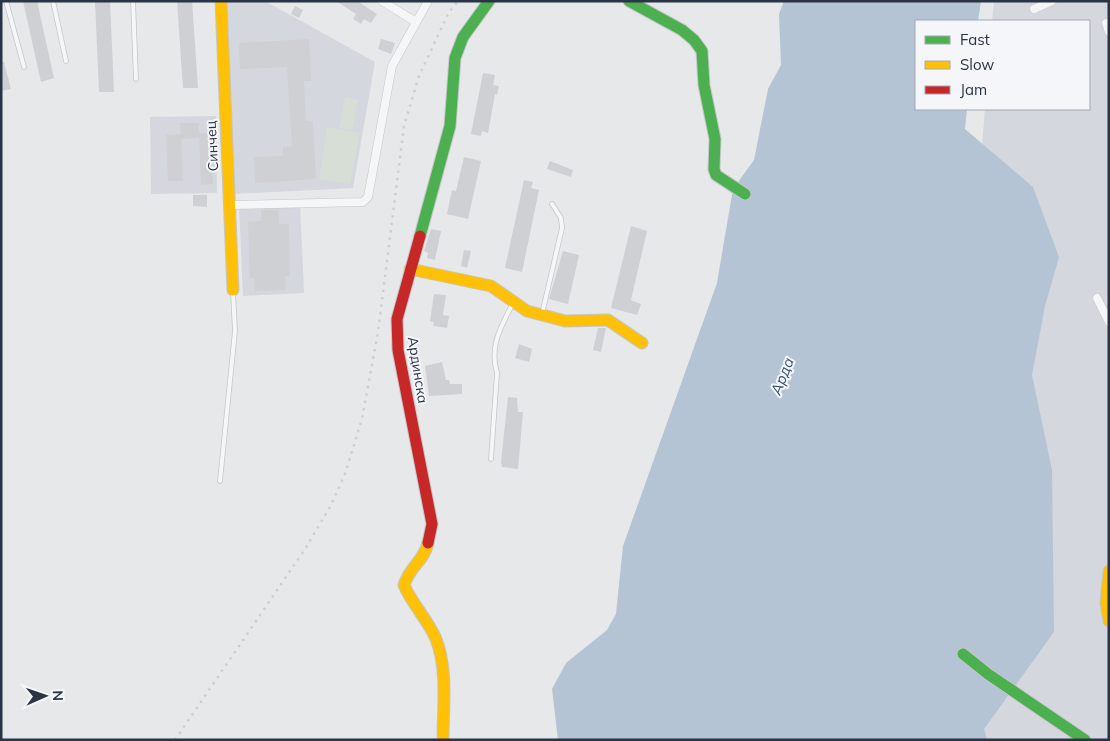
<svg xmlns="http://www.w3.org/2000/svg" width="1110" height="741" font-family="Mulish,sans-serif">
	<rect width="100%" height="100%" fill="#e6e8ea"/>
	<g fill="#d4d7dd">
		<polygon points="226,1 265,1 375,62 353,188 233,194"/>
		<polygon points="994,1 1109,1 1109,740 942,740 943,635 985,109 1089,109 1089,21 992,21"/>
		<polygon points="216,116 217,193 151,194 150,117"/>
		<polygon points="300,204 304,293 243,296 239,207"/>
	</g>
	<g fill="#d6ded6">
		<polygon points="345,97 359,100 352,130 339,128"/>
		<polygon points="327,127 360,133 350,184 319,179"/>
	</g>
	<polygon fill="#b4c4d5" points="784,1 981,1 978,21 916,21 916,109 967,109 965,129 1033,187 1059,257 1045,306 1032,375 1052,470 1054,632 984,729 987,740 558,740 552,689 566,663 607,630 616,614 623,546 717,283 733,189 754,160 768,89 781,65 779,14"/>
	<g fill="#ced0d3">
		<polygon points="23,1 37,1 54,78 41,82"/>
		<polygon points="95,1 110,1 114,92 99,92"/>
		<polygon points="177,1 192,1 198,88 183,88"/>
		<polygon points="336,1 357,1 377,14 371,23 364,19 361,24 353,19 356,14"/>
		<polygon points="295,6 303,10 299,18 291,14"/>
		<polygon points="309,39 311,81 304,81 306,121 313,121 316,179 255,183 254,157 283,156 283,147 292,146 287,67 240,69 239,43"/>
		<polygon points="381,39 395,43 391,54 378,49"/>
		<polygon points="1,62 4,62 11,89 1,91"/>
		<polygon points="483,73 495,75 493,85 499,86 497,95 495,94 488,133 482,131 481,136 471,134"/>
		<polygon points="180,123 199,123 199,138 181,139 183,181 168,181 166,135 181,134"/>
		<polygon points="199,133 211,133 213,184 201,185"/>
		<polygon points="464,157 481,161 468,219 447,214 452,190 456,191"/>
		<polygon points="550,161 573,170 571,177 547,169"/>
		<polygon points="524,180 533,182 531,188 539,190 522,272 505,268"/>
		<polygon points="193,195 207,195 207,207 193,206"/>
		<polygon points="261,210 278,210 279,224 289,224 290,276 285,276 286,290 255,291 254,278 250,278 248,222 261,221"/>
		<polygon points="631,226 647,231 631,300 641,304 637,315 611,308"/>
		<polygon points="431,229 441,231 435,260 427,258 428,253 424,251"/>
		<polygon points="464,250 471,251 467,268 461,266"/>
		<polygon points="563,251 579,255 568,304 549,299"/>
		<polygon points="434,294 446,295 443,315 449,316 447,328 433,326 434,322 430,321"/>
		<polygon points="598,328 606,328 601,352 593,350"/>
		<polygon points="519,344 532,349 529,362 515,358"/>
		<polygon points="442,362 446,380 449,380 450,384 462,384 462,394 429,396 425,366"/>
		<polygon points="508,397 517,398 518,412 523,412 518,469 502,467 501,462"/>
	</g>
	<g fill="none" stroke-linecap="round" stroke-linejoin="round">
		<g stroke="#c4c6c8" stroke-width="5.5">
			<g id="lane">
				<polyline points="6,1 24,67"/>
				<polyline points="53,1 66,61"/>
				<polyline points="133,1 136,79"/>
				<polyline points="542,314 562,228 561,218 552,204"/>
				<path d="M 491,459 L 497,373 C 489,346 501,327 513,303"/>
				<polyline points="220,481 235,331 233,292"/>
			</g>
		</g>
		<g stroke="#c4c6c8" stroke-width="9">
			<g id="street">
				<polyline points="382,1 416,22"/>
				<polyline points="1034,9 1052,1"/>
				<polyline points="1106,23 1109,32"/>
				<polyline points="230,205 363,202 368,197 392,66 428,1"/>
				<polyline points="1097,298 1109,322"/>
			</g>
		</g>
		<g stroke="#c4c6c8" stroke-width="13">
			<g id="fast">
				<polyline points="629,1 682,30 694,40 702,51 704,85 715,139 714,169 716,175 745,194"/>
				<polyline points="420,236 450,126 455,58 463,37 489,1"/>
				<polyline points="963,654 988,674 1085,740"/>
			</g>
		</g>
		<g stroke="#c4c6c8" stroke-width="13">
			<g id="slow">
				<polyline points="221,1 233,290"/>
				<polyline points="410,269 491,286 527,311 565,321 608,320 642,343"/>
				<path d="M 428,543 C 424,561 410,566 404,585 C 412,604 428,620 436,639 C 448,670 443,707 443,740"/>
				<polyline points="1109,571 1106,603 1109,621"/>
			</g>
		</g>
		<g stroke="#c4c6c8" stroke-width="13">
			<polyline id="jam" points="420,236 397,319 398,350 432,524 428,543"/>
		</g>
		<use href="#lane" stroke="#f5f6f7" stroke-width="4"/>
		<use href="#street" stroke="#f5f6f7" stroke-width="8"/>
		<use href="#fast" stroke="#4caf50" stroke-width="11"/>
		<use href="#slow" stroke="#ffc107" stroke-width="11"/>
		<use href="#jam" stroke="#c62828" stroke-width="11"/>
		<polyline stroke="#cecfd2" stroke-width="2.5" stroke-dasharray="2.5 5" stroke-linecap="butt" points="175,740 305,549 330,507 345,474 362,419 378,332 404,126 419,76 449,12 458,1"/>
	</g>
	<g text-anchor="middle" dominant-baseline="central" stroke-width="4" stroke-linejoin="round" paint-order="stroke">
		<g font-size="14" fill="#2b3445" stroke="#f4f6f9">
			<text transform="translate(212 146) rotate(-93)">Синчец</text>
			<text transform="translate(418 370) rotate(81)">Ардинска</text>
		</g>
		<g font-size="15" font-style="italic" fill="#34527a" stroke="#f4f6f9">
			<text transform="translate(782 376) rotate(-68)">Арда</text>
		</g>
	</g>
	<rect width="1110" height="741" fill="none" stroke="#2b3445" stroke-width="5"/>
	<rect x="915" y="20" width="175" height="90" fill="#f4f6f9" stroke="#a4a8b1"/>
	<rect x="925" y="36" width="25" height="8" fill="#4caf50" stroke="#a4a8b1"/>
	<text x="960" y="45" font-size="15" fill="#2b3445">Fast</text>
	<rect x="925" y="61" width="25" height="8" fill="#ffc107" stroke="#a4a8b1"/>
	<text x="960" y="70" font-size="15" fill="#2b3445">Slow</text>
	<rect x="925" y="86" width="25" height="8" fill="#c62828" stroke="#a4a8b1"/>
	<text x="960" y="95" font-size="15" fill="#2b3445">Jam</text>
	<g transform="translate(45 696) rotate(88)" stroke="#f4f6f9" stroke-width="4" paint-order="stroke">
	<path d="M0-4L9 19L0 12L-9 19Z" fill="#2b3445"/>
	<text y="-8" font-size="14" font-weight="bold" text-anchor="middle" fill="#2b3445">N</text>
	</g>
</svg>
